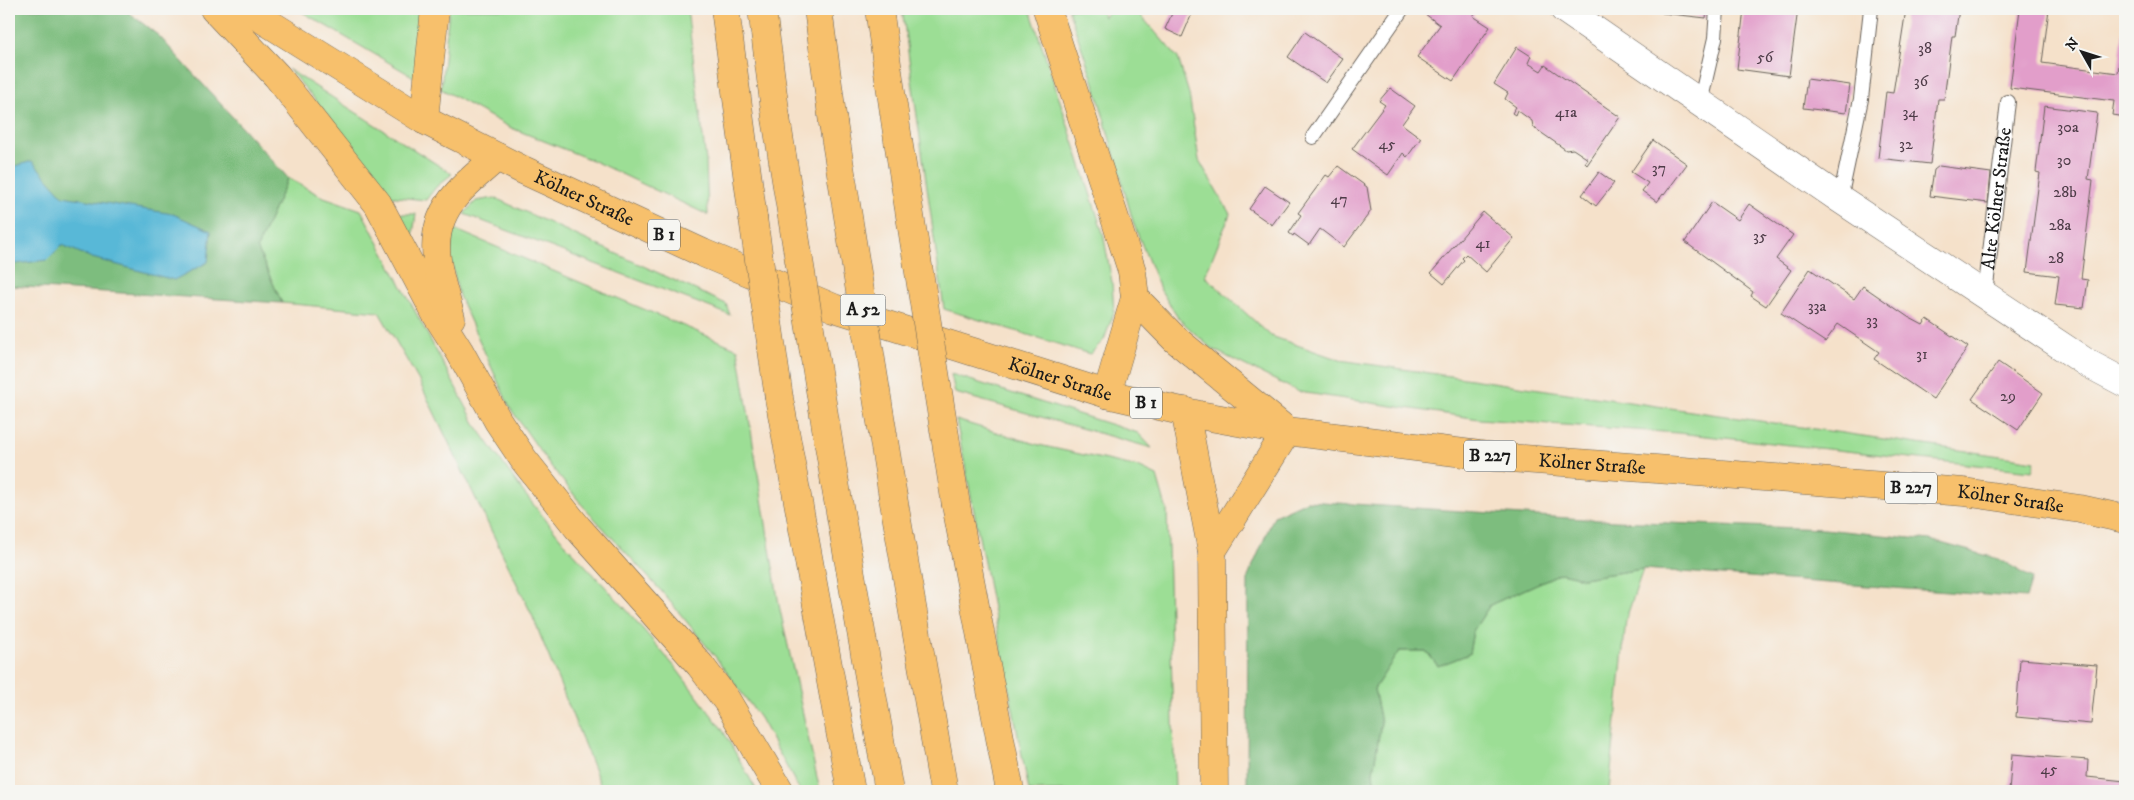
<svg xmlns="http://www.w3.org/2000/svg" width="2134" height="800" font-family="'IM FELL DW Pica',serif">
	<rect width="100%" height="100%" fill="#f6f6f2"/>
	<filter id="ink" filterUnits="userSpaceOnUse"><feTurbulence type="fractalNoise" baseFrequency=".02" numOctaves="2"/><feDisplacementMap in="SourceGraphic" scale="10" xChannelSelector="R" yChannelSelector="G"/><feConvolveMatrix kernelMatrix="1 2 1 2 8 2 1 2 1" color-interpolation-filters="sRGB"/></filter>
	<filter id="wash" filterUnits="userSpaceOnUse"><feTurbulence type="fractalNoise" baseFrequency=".0096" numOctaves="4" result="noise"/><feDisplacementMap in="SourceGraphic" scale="20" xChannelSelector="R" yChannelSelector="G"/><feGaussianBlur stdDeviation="1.12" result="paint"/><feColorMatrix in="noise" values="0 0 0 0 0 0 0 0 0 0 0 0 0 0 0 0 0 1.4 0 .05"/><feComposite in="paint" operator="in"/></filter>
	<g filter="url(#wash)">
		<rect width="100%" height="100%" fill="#f5e1ca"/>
		<g fill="#9cde95" stroke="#5c7d58">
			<polygon points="297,9 425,9 417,79"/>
			<polygon points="449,9 687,9 706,161 708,215 594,161 509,127 441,89"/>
			<polygon points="902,9 1030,9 1103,233 1112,282 1114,312 1104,340 1090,354 944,309"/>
			<polygon points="1068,9 1101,9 1104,17 1110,9 1135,9 1178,58 1189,94 1199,160 1230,214 1205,276 1271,336 1340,360 2035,461 2032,471 1678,433 1479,419 1299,392 1212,349 1178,318 1160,289 1134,225 1094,83"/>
			<path d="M 288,69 L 452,174 L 436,187 L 426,200 L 387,196 C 356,149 326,111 288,69 Z"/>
			<polygon points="288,178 321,196 361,210 477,427 524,493 567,546 625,608 675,667 722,729 757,791 603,791 532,615 419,381 379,312 282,303 257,248"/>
			<polygon points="495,198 726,304 730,315 464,214 476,201"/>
			<polygon points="394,214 416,214 413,234 418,262"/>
			<polygon points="454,229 738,349 779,605 820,791 800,791 760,718 714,655 663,593 583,506 550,465 510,408 459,296 450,255"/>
			<polygon points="951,374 1138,433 1152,448 955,393"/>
			<polygon points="956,420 1039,445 1138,467 1157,476 1167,511 1175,791 1029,791"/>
			<polygon points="1643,569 1626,619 1609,791 1376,791 1373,773 1381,722 1374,689 1399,651 1426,651 1438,666 1469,654 1473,631 1490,605 1561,573 1583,578"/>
		</g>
		<g fill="#7dbd7e" stroke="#4c6c4d">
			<polygon points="9,9 124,9 159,36 288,178 257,248 282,303 9,286"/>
			<polygon points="1307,501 1615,521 1824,529 1930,540 1999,559 2032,578 2026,598 1643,569 1583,578 1561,573 1490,605 1473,631 1469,654 1438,666 1426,651 1399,651 1374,689 1381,722 1373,773 1376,791 1247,791 1248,577 1274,516"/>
		</g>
		<polygon fill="#59b8d7" stroke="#3a6a7a" points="32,161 63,196 173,214 211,231 208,262 174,280 92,258 62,245 47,260 9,265 9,168"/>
		<g id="blocks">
			<g fill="#e29eca">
				<polygon points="1174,9 1194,9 1182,37 1165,29"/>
				<polygon points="1423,9 1478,9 1473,16 1490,27 1453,81 1417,57 1440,25 1421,11"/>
				<polygon points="1662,9 1707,9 1706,18 1662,13"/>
				<polygon points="1744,9 1798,9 1789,76 1737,69"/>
				<polygon points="1906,9 1959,9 1955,36 1952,36 1944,99 1938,99 1930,164 1878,158 1886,92 1893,93"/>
				<polygon points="2020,9 2049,9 2042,63 2118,73 2123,30 2125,30 2125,117 2112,115 2114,101 2010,88"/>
				<polygon points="1305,32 1343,59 1326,83 1288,57"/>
				<polygon points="1517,47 1531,56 1528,63 1541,71 1545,65 1620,117 1587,165 1585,163 1588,159 1573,149 1566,150 1533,127 1532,121 1517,110 1515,115 1512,113 1516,107 1505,99 1508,93 1494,84"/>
				<polygon points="1807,79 1850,85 1846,113 1803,108"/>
				<polygon points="1390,88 1415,106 1402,124 1421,138 1407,157 1403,153 1388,175 1352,149 1385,105 1379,101"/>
				<polygon points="2044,106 2097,113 2088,179 2093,180 2081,279 2088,280 2084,308 2055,305 2059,276 2027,272 2040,173 2036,172"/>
				<polygon points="1653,140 1687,164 1664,195 1663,194 1657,202 1642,191 1648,183 1631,172"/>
				<polygon points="1338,166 1367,187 1371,211 1344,247 1320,229 1309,245 1294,234 1293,236 1289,233 1301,215 1298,213 1326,175 1329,177"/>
				<polygon points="1939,166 1991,173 1988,203 1930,196 1934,170"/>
				<polygon points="1599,172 1614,183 1596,206 1582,195"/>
				<polygon points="1265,186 1289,202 1272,225 1249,209"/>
				<polygon points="1712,202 1738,220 1749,204 1793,235 1776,259 1791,270 1766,306 1751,296 1753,292 1685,242"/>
				<polygon points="1483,212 1514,238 1486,272 1466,254 1462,258 1464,260 1444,284 1431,273"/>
				<polygon points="1810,269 1854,299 1863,286 1908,317 1923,325 1927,319 1968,347 1933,399 1874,359 1879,352 1838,324 1825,342 1781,313"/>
				<polygon points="1998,362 2043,393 2018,430 1972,399"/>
				<polygon points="2020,659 2097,665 2091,724 2016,717"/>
				<polygon points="2012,754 2088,760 2087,777 2125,781 2125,791 2009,791"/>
			</g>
		</g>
	</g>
	<g filter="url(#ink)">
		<use href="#blocks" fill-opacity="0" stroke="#686159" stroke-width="1"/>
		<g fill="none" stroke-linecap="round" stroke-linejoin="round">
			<g stroke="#686159" stroke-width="16">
				<g id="service">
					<polyline points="1700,103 1715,38 1717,9"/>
					<polyline points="1313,137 1402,9"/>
					<polyline points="1840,199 1861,99 1871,9"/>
					<path id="s1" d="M 1985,294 L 2008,102"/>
				</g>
			</g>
			<g stroke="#686159" stroke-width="29">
				<polyline id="minor" points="1564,9 1840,199 2087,363 2125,383"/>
			</g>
			<g stroke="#686159" stroke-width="29">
				<g id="primary">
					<path id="s2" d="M 246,9 L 424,120 L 521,169 L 703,253 L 834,308 L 1107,394 L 1199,415 L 1287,431 L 1496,457 L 1964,492 L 2080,509 L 2125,519"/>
				</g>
			</g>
			<g stroke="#686159" stroke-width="29">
				<g id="motorway">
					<polyline points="214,9 277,76 378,204 436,314 460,352 498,421 524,460 578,528 700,665 727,701 780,791"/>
					<polyline points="725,9 753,218"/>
					<polyline points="762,9 776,118"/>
					<polyline points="818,9 833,123"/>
					<polyline points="879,9 898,140"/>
					<polyline points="1047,9 1132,271 1135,298 1107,394"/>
					<polyline points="424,120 435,9"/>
					<polyline points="1135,298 1175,339 1287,431 1212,551"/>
					<path d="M 451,318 C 439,273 422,233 457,194 C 469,180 484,169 497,157"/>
					<polyline points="779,398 851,791"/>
					<polyline points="1185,411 1212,551 1214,791"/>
					<polyline points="835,483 889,791"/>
					<polyline points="893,497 944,791"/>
					<polyline points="956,505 1010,791"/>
				</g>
			</g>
			<use href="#service" stroke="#fff" stroke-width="14"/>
			<use href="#minor" stroke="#fff" stroke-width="28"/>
			<use href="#primary" stroke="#f7c06c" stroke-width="28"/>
			<use href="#motorway" stroke="#f7c06c" stroke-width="28"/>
			<g stroke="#686159" stroke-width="29" stroke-linecap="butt">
				<g id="motorway-bridge">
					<polyline points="776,118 835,483"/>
					<polyline points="833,123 893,497"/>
					<polyline points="898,140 956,505"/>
					<polyline points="753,218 779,398"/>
				</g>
			</g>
			<use href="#motorway-bridge" stroke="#f7c06c" stroke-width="28"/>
		</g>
	</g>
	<g text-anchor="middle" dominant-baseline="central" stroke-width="4" stroke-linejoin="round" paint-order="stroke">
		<g font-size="16" fill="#4e3c48">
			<text x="1925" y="48">38</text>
			<text x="1765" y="57">56</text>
			<text x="1921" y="81">36</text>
			<text x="1566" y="112">41a</text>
			<text x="1910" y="112">34</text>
			<text x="2068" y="127">30a</text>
			<text x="1387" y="144">45</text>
			<text x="1906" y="144">32</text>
			<text x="2064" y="160">30</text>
			<text x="1659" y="168">37</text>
			<text x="2065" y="192">28b</text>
			<text x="1339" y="199">47</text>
			<text x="2060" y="225">28a</text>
			<text x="1760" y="236">35</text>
			<text x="1483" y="243">41</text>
			<text x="2056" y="258">28</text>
			<text x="1817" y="306">33a</text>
			<text x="1872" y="320">33</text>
			<text x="1922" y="354">31</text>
			<text x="2008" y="396">29</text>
			<text x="2049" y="769">45</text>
		</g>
		<g fill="#f6f6f2" stroke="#5d5d5c" stroke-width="1">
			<rect x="648" y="219.5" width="32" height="31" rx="4"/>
			<rect x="840.5" y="294.5" width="45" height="31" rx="4"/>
			<rect x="1130" y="387.5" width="32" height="31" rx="4"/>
			<rect x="1464" y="440.5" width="52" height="31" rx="4"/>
			<rect x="1885" y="472.5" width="52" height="31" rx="4"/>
		</g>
		<g font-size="18" font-weight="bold" fill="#1c1c1c">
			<text x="664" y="235">B 1</text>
			<text x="863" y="310">A 52</text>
			<text x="1146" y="403">B 1</text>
			<text x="1490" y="456">B 227</text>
			<text x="1911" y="488">B 227</text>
		</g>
		<g font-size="19" fill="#1c1c1c" stroke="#f6f6f2">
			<text stroke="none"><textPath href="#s2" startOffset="388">Kölner Straße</textPath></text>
			<text stroke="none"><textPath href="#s1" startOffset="96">Alte Kölner Straße</textPath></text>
			<text stroke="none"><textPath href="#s2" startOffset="898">Kölner Straße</textPath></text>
			<text stroke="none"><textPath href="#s2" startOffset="1438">Kölner Straße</textPath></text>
			<text stroke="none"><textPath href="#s2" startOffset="1858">Kölner Straße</textPath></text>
		</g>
	</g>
	<rect width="2134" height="800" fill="none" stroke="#f6f6f2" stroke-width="30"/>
	<g transform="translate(2082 52) rotate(309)" stroke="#f6f6f2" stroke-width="4" paint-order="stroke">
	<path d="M0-4L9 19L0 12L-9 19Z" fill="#1c1c1c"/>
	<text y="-8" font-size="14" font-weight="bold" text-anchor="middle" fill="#1c1c1c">N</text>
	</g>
</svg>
